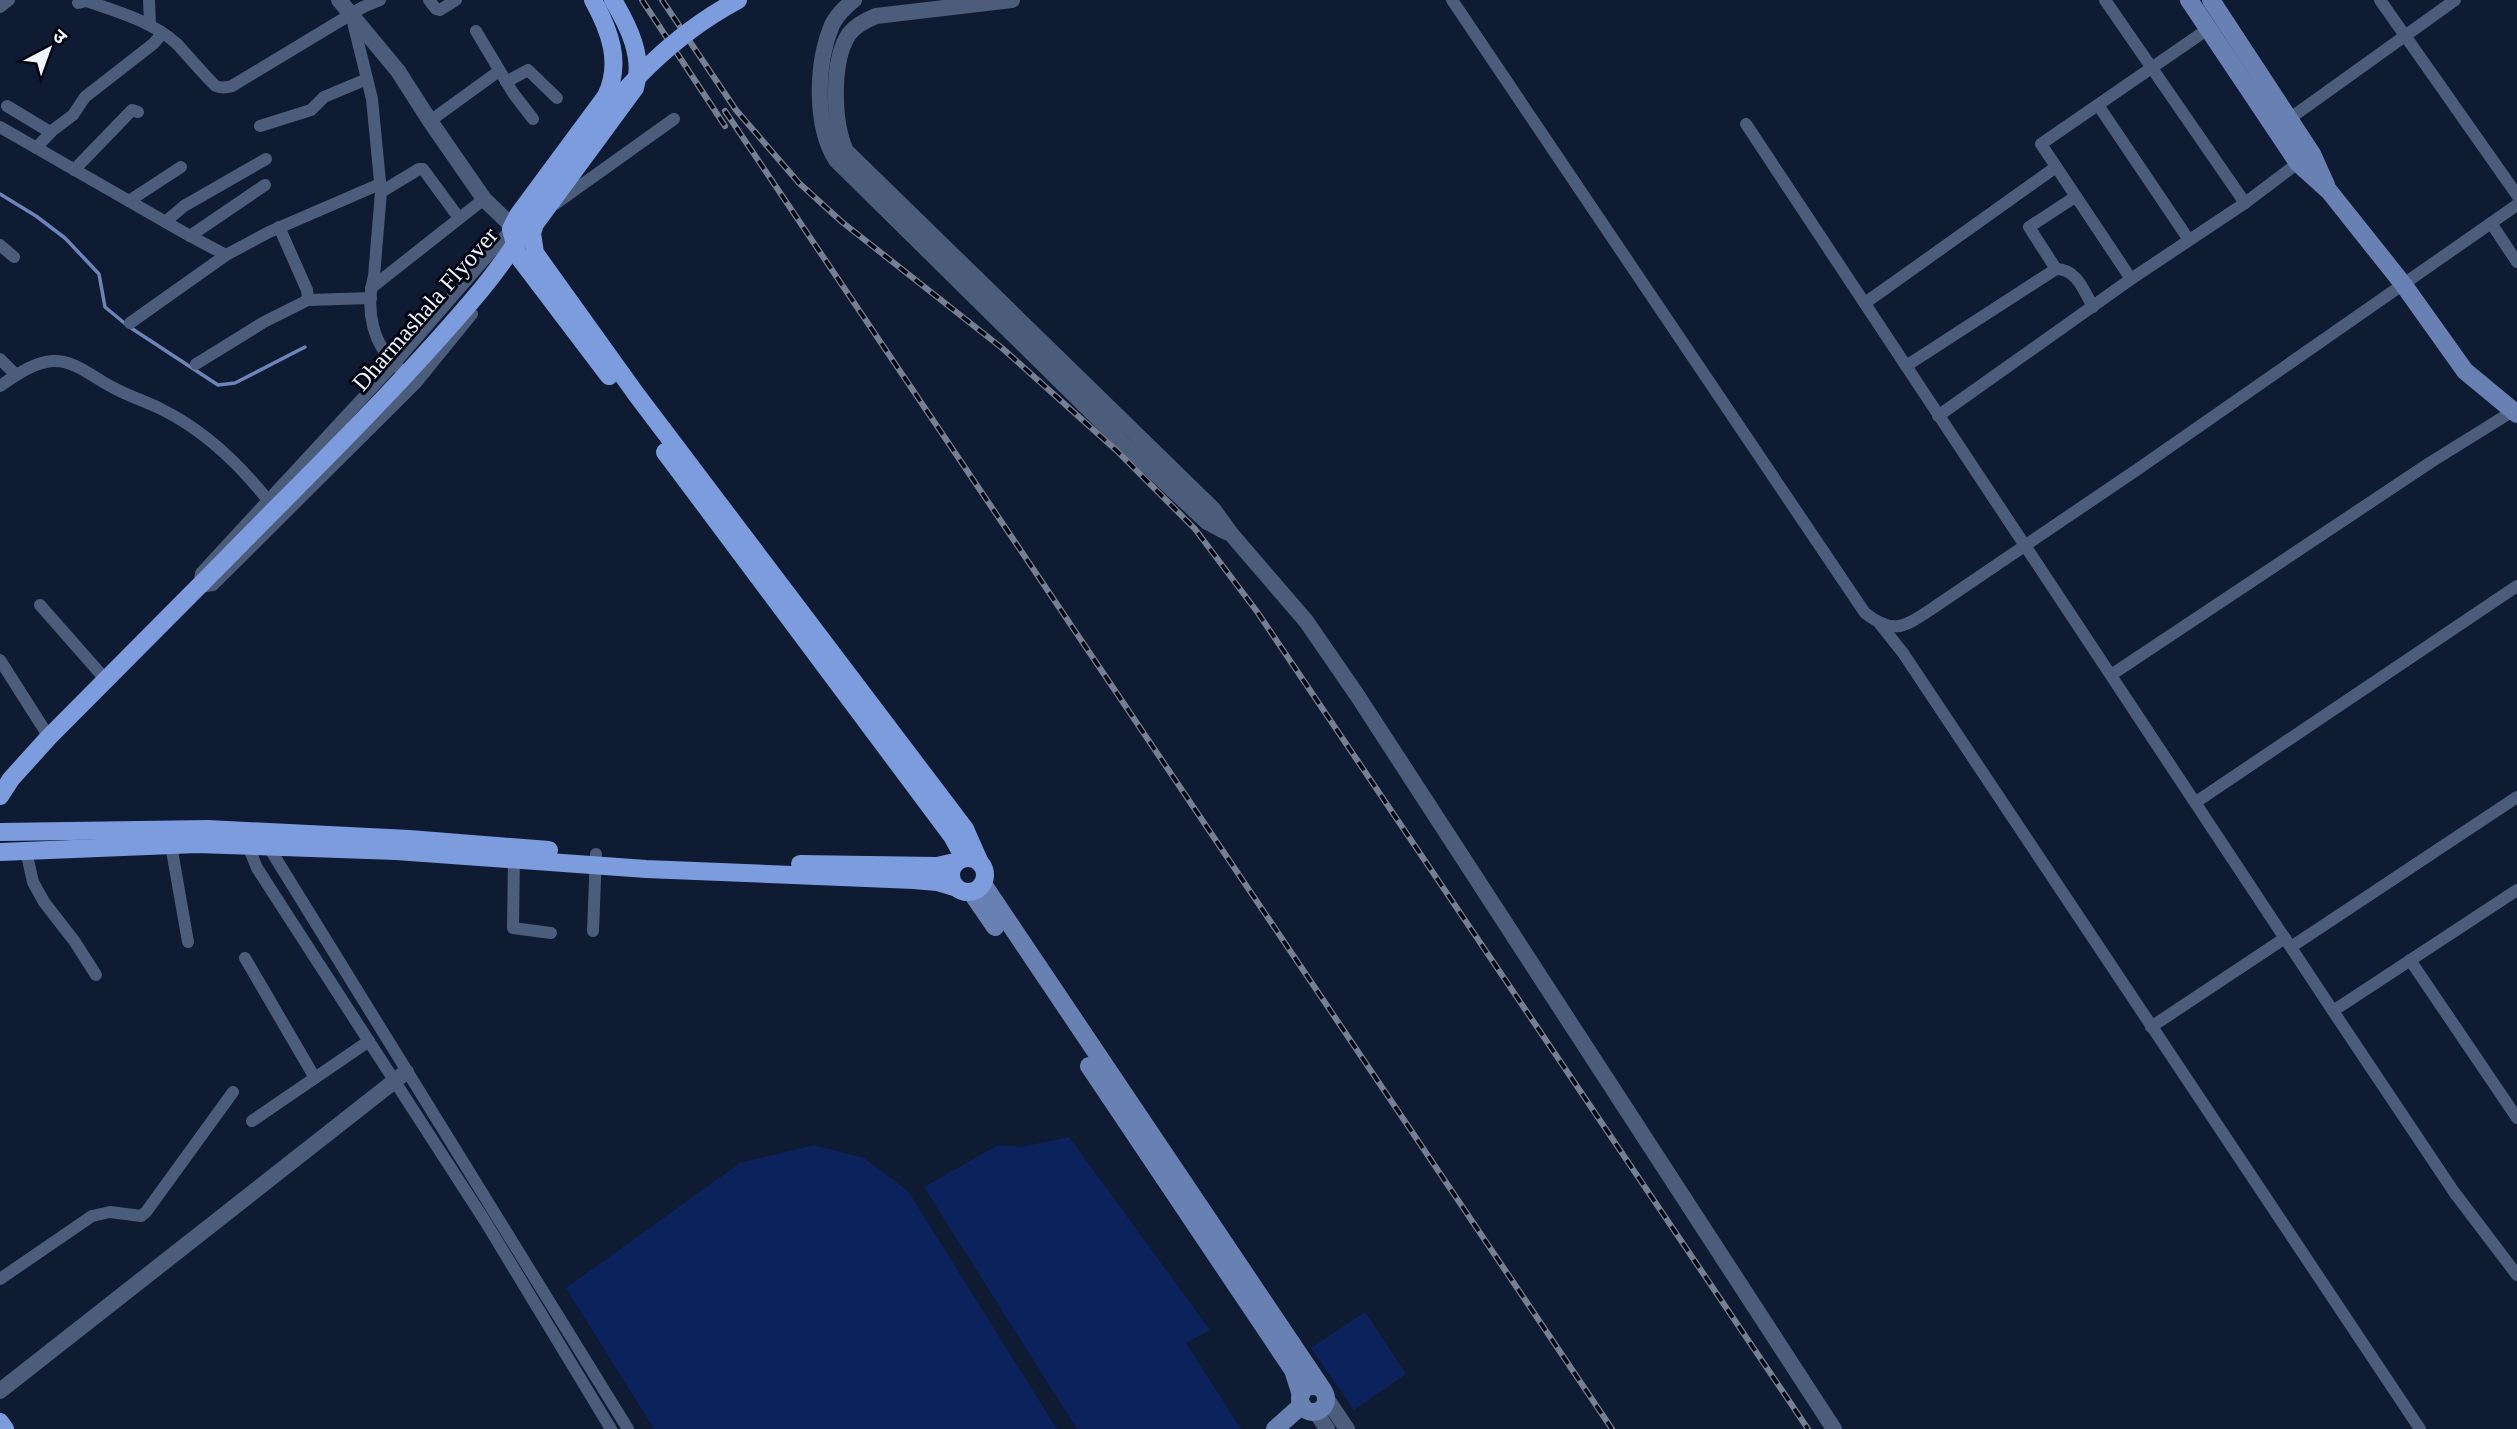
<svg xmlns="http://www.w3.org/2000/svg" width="2517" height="1429" font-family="'Times New Roman','Noto Sans Devanagari',serif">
	<rect width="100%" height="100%" fill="#0f1a33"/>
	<g fill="#0b225d">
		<polygon points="1069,1137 1210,1330 1186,1343 1241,1429 1077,1429 924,1187 998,1145 1021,1147"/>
		<polygon points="814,1145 864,1158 908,1191 1057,1429 654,1429 566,1288 740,1163"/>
		<polygon points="1365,1312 1406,1374 1354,1410 1311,1348"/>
	</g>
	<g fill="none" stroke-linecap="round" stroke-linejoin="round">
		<polyline stroke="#6d84b8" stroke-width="3.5" points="0,194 36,216 65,238 99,274 105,307 128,326 218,385 235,383 305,347"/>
		<g stroke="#4c5c7b" stroke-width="12">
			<polyline points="149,0 150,25"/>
			<polyline points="429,0 436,9 440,10 456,0"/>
			<path d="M 1452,0 L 1865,613 C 1895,636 1905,626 1933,608 L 2138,469 L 2517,205"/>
			<polyline points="2105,0 2245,203"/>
			<polyline points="2380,0 2517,195"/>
			<path d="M 78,3 L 87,1 C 118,12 151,21 176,43 C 184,51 211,83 216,86 C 222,89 227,87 232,86 L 363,7 L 380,0"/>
			<polyline points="0,7 9,0"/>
			<path d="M 352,18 L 372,99 L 381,192 L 374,276 C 365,310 372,345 400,369"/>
			<polyline points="476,31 513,93 533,119"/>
			<polyline points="506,82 528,70 557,98"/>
			<polyline points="2098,105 2189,240"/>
			<polyline points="7,106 50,132"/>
			<polyline points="2289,119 2455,0"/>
			<polyline points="430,121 499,71"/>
			<polyline points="1746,124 2333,1011 2454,1192 2517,1275"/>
			<polyline points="260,126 311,110 324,97 367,79"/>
			<polyline points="0,127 190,236 265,185"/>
			<polyline points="36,148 53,130 73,115 85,97 153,44 162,34"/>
			<polyline points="74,170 132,110 138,112"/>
			<polyline points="381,192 419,169 423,169 459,218"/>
			<polyline points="129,201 181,167"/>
			<polyline points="555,204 674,119"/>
			<polyline points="165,222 184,206 266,159"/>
			<polyline points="2491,223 2517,262"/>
			<polyline points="279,227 307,290 308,300"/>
			<polyline points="190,236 226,255"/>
			<polyline points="0,245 14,257"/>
			<path d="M 2056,269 C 2077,269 2084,291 2093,307"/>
			<polyline points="2131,279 2041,144 2208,29"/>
			<polyline points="371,288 484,199"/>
			<polyline points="1865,303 2056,167"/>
			<polyline points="472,314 416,383 213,585 199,587 201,573 394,364 511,229"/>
			<polyline points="130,323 226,255 269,232 380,184"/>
			<polyline points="0,359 16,375"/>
			<polyline points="196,364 264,322 308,300 371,298"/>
			<polyline points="1906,366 2056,269 2029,227 2075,197"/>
			<path d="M 0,386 C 16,375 34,362 53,361 C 75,360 94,378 112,387 C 128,396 145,401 161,409 C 202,429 239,464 267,499"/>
			<polyline points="1938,416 2131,279 2245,203 2298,163"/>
			<polyline points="40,605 106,680"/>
			<polyline points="1880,624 1903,653 2420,1429"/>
			<polyline points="0,660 49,737"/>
			<polyline points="2111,675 2431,462 2513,411"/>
			<polyline points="2196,802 2517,586"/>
			<polyline points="246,841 257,868 485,1221 611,1429"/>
			<polyline points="265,841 628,1429"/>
			<polyline points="171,845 188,942"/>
			<polyline points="26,851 33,882 44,902 75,942 96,975"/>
			<polyline points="514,855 513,928 551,933"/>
			<polyline points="593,931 596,854"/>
			<polyline points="2291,947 2517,797"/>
			<polyline points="245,958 315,1078"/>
			<polyline points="2410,960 2517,1118"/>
			<polyline points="2333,1011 2517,890"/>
			<polyline points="2151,1027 2285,938"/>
			<polyline points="252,1121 369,1041"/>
			<polyline points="0,1279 92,1216 110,1212 141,1216 146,1212 233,1092"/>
		</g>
		<g stroke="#4c5c7b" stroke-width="16">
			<polyline points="339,0 398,71 430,121 484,199 512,226"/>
			<path d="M 854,0 C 845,7 837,15 832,25 C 816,63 814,125 836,160 L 1123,443 L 1207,522 L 1226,532"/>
			<path d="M 1012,0 L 876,16 C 866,20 856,25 849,34 C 831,61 833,123 846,151 L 1213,509 L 1232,535 L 1306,621 L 1357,695 L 1834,1429"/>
			<polyline points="0,1391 406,1072"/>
			<polyline points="1326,1398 1347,1429"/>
			<polyline points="1316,1412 1327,1429"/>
		</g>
		<g stroke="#6880b2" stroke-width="18">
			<polyline points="2189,0 2298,163 2329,191 2403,284 2465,371 2517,414"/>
			<polyline points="2211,0 2312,154 2326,185"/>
			<polyline points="983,884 1323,1390"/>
			<polyline points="971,892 995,927"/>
			<polyline points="1089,1066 1293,1370 1301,1395"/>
			<circle cx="1313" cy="1399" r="13"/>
			<polyline points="1275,1429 1302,1405"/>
		</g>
		<g stroke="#7d9cdd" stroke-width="18">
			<path d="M 593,0 C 610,31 622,63 606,96 L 518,215 L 511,229 L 518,256 L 609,376"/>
			<path d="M 613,0 C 629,27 644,57 635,88 L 535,224 L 532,233 L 535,253 L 636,394 L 965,829 L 980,863"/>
			<polyline points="665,452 952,836 964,858"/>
			<polyline points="0,796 11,779 49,737 214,571"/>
			<polyline points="0,832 208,829 409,839 549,850"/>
			<polyline points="0,852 197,844 396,851 646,869 914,880 937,882 957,888"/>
			<circle cx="968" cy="875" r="17"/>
			<polyline points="800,864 937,866 955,862"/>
			<polyline points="0,1422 5,1429"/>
		</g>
		<g stroke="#777f92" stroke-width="6">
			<g id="rail">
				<polyline points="642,0 725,126"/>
				<polyline points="662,0 736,110 799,183 842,222 1002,348 1116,450 1195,529 1258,613 1808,1429"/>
				<polyline points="725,111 1612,1429"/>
			</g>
		</g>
		<use href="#rail" stroke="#030610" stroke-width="3.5" stroke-dasharray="10" stroke-linecap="butt"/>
		<path stroke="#7d9cdd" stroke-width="18" d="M 214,571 C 304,479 398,389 481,290 C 510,255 534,215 559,177 C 606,106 661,41 738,0"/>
	</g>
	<g text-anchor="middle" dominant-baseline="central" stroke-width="6" stroke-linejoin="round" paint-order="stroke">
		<g font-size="24" fill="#eff5ff" stroke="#030610">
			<text transform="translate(425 309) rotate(-49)">Dharmashala Flyover</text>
		</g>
	</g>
	<g transform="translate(49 49) rotate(41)" stroke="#030610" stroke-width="5" paint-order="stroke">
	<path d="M0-5L12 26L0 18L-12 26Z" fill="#eff5ff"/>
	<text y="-10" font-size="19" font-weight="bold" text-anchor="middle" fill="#eff5ff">उ</text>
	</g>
</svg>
